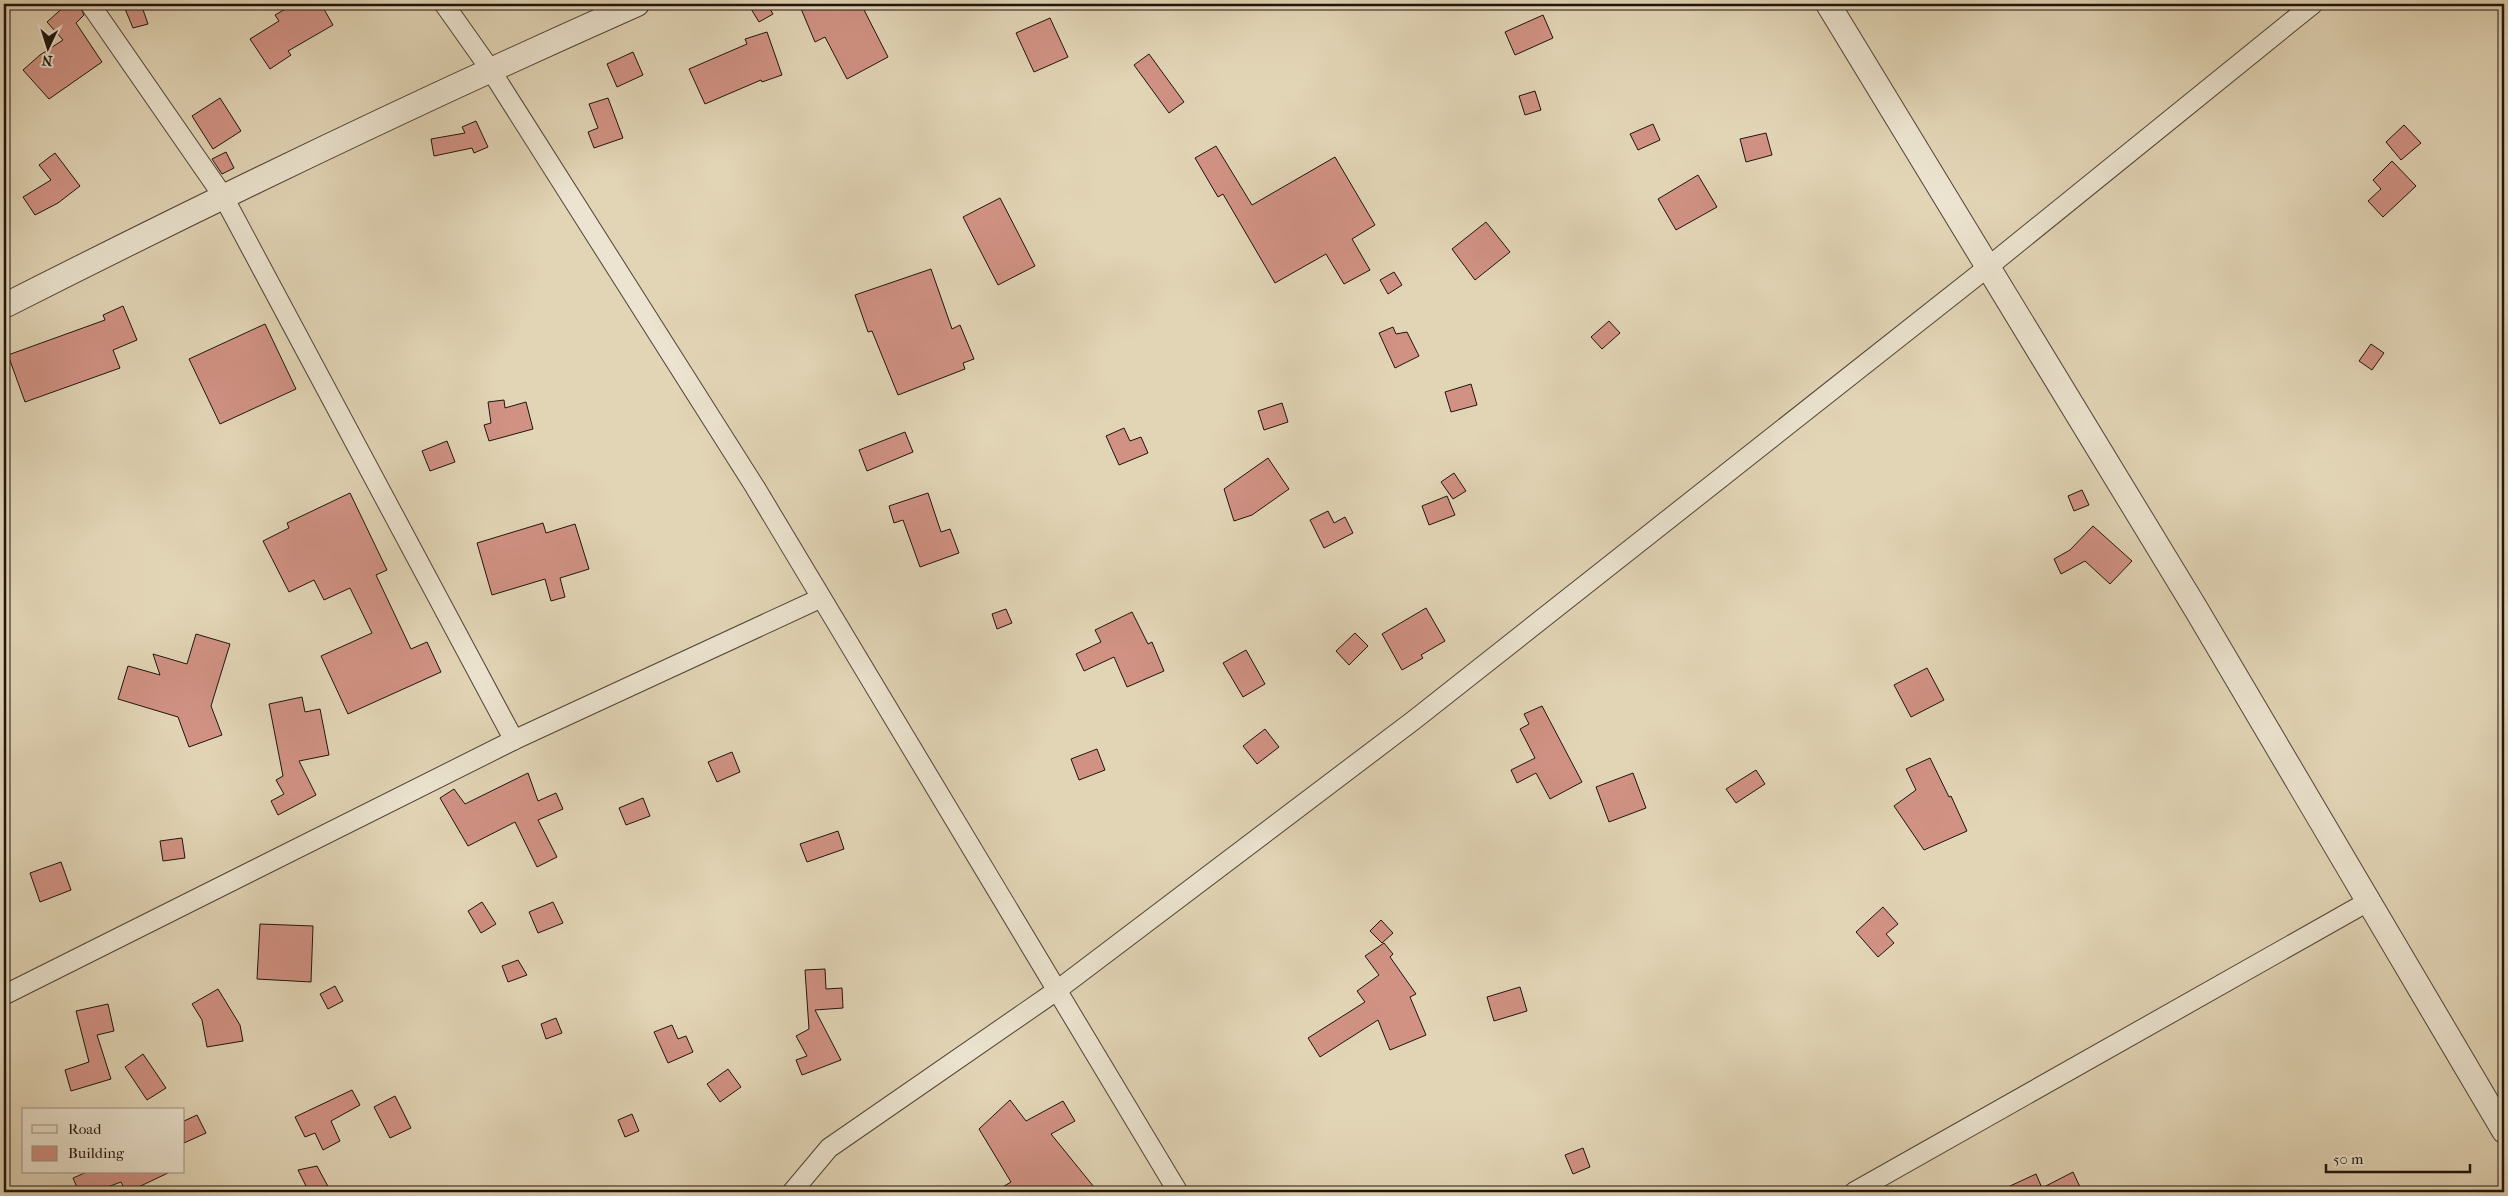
<svg xmlns="http://www.w3.org/2000/svg" width="2508" height="1196" font-family="'IM FELL French Canon',serif">
	<rect width="100%" height="100%" fill="#e2d5b6"/>
	<filter id="stains"><feTurbulence type="fractalNoise" baseFrequency=".004" numOctaves="4"/><feColorMatrix values="0 0 0 0 .2 0 0 0 0 .09 0 0 0 0 .02 0 0 0 .5 -.17"/></filter>
	<radialGradient id="worn" r=".72"><stop offset=".6" stop-color="#630" stop-opacity="0"/><stop offset="1" stop-color="#630" stop-opacity=".3"/></radialGradient>
	<g fill="#d19284" stroke="#1f140b">
		<polygon points="67,4 79,4 84,15 76,23 102,62 49,99 23,70 40,55 63,40 47,22"/>
		<polygon points="123,4 141,4 148,24 133,28"/>
		<polygon points="294,4 321,4 333,25 288,51 291,55 270,69 250,39 279,21 275,15"/>
		<polygon points="748,4 767,4 773,14 759,22"/>
		<polygon points="799,4 861,4 888,57 847,79 825,37 815,42"/>
		<polygon points="1543,15 1553,38 1515,55 1505,32"/>
		<polygon points="1050,18 1068,57 1034,72 1016,33"/>
		<polygon points="767,32 782,75 762,82 761,80 705,104 689,69 747,44 745,39"/>
		<polygon points="633,52 643,75 617,87 607,64"/>
		<polygon points="1149,54 1184,102 1169,113 1134,65"/>
		<polygon points="1535,91 1541,110 1525,115 1519,96"/>
		<polygon points="220,98 241,131 213,149 192,116"/>
		<polygon points="608,98 623,138 594,148 588,132 598,128 589,104"/>
		<polygon points="476,121 488,147 474,153 472,148 434,156 431,139 465,133 462,127"/>
		<polygon points="1653,124 1660,140 1638,150 1630,134"/>
		<polygon points="2404,125 2421,143 2401,160 2386,142"/>
		<polygon points="1766,133 1772,155 1746,162 1740,139"/>
		<polygon points="1216,146 1252,205 1335,157 1375,225 1352,239 1370,270 1344,284 1326,254 1275,283 1223,194 1218,197 1195,158"/>
		<polygon points="226,152 234,168 222,174 212,159"/>
		<polygon points="55,153 80,186 58,203 35,215 23,197 51,180 39,165"/>
		<polygon points="2392,161 2416,186 2383,217 2368,201 2381,189 2373,180"/>
		<polygon points="1698,175 1717,207 1676,230 1658,199"/>
		<polygon points="1000,198 1035,266 998,285 963,217"/>
		<polygon points="1486,222 1510,252 1475,280 1452,249"/>
		<polygon points="931,269 952,329 960,325 974,359 963,363 965,369 898,395 872,331 868,332 855,295"/>
		<polygon points="1394,272 1402,285 1388,294 1380,280"/>
		<polygon points="123,306 137,340 113,350 120,368 25,402 8,355 105,320 103,315"/>
		<polygon points="1609,321 1620,333 1602,349 1591,337"/>
		<polygon points="265,324 296,389 220,424 189,359"/>
		<polygon points="1393,327 1396,334 1407,332 1419,356 1395,368 1379,333"/>
		<polygon points="2371,344 2384,353 2372,370 2359,361"/>
		<polygon points="1471,384 1477,405 1451,412 1445,392"/>
		<polygon points="504,400 505,408 526,402 533,429 489,441 484,425 491,423 488,402"/>
		<polygon points="1282,403 1288,422 1264,430 1258,411"/>
		<polygon points="1124,428 1130,441 1141,437 1148,453 1119,465 1106,436"/>
		<polygon points="905,432 913,452 867,471 859,450"/>
		<polygon points="447,441 455,462 430,471 422,451"/>
		<polygon points="1268,458 1289,489 1252,515 1234,521 1224,489"/>
		<polygon points="1454,473 1466,491 1453,499 1441,482"/>
		<polygon points="2082,490 2089,505 2074,511 2068,496"/>
		<polygon points="350,493 387,570 376,575 411,649 427,642 441,672 348,714 321,656 372,633 350,588 324,600 314,580 289,592 263,541 289,528 287,523"/>
		<polygon points="928,493 941,532 950,529 959,553 920,567 903,520 894,523 889,506"/>
		<polygon points="1447,496 1455,515 1429,525 1422,506"/>
		<polygon points="1328,511 1334,523 1345,517 1353,533 1324,548 1310,520"/>
		<polygon points="543,523 546,533 575,524 589,569 560,578 565,597 551,601 545,579 492,595 477,543"/>
		<polygon points="2093,526 2132,561 2110,584 2085,561 2061,574 2054,559 2070,550"/>
		<polygon points="1426,608 1445,641 1421,655 1423,658 1402,670 1382,634"/>
		<polygon points="1006,609 1012,623 997,629 992,614"/>
		<polygon points="1132,612 1148,644 1152,642 1164,671 1127,687 1114,657 1084,671 1076,654 1101,642 1095,630"/>
		<polygon points="1355,633 1368,646 1349,665 1336,651"/>
		<polygon points="196,634 230,644 211,706 222,735 189,747 178,717 118,699 128,666 160,675 153,654 187,664"/>
		<polygon points="1246,650 1265,684 1243,697 1223,663"/>
		<polygon points="1927,668 1944,700 1911,717 1894,685"/>
		<polygon points="302,697 305,712 320,709 329,755 299,761 316,795 278,815 271,801 284,794 276,780 283,776 269,704"/>
		<polygon points="1542,706 1582,782 1550,799 1536,773 1517,783 1511,770 1535,758 1520,729 1529,724 1524,714"/>
		<polygon points="1265,729 1279,747 1257,764 1243,746"/>
		<polygon points="1097,749 1105,770 1079,780 1071,759"/>
		<polygon points="732,752 740,772 717,782 708,762"/>
		<polygon points="1930,758 1949,797 1951,796 1967,831 1924,850 1894,806 1916,790 1906,769"/>
		<polygon points="1756,770 1765,784 1736,803 1726,789"/>
		<polygon points="528,773 538,801 556,793 563,809 538,820 557,857 537,867 515,822 468,846 440,798 454,789 465,804"/>
		<polygon points="1633,773 1646,808 1609,822 1596,787"/>
		<polygon points="643,798 650,816 626,825 619,808"/>
		<polygon points="838,831 844,849 807,862 800,844"/>
		<polygon points="182,838 185,858 163,861 160,841"/>
		<polygon points="61,862 71,890 40,902 30,873"/>
		<polygon points="482,902 496,924 481,933 468,911"/>
		<polygon points="553,902 563,923 538,933 529,912"/>
		<polygon points="1883,907 1898,924 1886,934 1894,943 1878,957 1856,932"/>
		<polygon points="1381,920 1393,933 1382,943 1370,931"/>
		<polygon points="260,924 313,926 311,982 257,979"/>
		<polygon points="1384,943 1393,954 1390,957 1416,994 1410,997 1426,1035 1390,1050 1378,1020 1320,1057 1308,1038 1365,1002 1357,991 1379,975 1365,956"/>
		<polygon points="518,960 527,975 508,982 502,966"/>
		<polygon points="825,969 826,989 842,988 843,1008 815,1010 841,1060 802,1075 796,1060 807,1056 796,1036 809,1029 805,970"/>
		<polygon points="335,986 343,1001 328,1009 320,994"/>
		<polygon points="1520,987 1527,1011 1494,1021 1487,997"/>
		<polygon points="218,989 240,1025 243,1041 207,1047 202,1020 192,1004"/>
		<polygon points="108,1004 114,1031 97,1035 111,1079 71,1091 65,1070 89,1062 76,1011"/>
		<polygon points="556,1018 562,1033 546,1039 541,1024"/>
		<polygon points="672,1025 678,1039 686,1036 693,1052 668,1063 654,1032"/>
		<polygon points="143,1054 166,1088 147,1100 125,1067"/>
		<polygon points="728,1069 741,1087 720,1102 707,1084"/>
		<polygon points="352,1090 360,1105 331,1121 340,1141 323,1150 315,1133 305,1137 295,1117"/>
		<polygon points="395,1096 411,1128 390,1138 374,1107"/>
		<polygon points="1010,1100 1026,1121 1063,1101 1075,1121 1051,1134 1098,1192 994,1192 1011,1182 979,1129"/>
		<polygon points="632,1114 639,1131 625,1137 618,1120"/>
		<polygon points="197,1115 206,1133 184,1143 184,1121"/>
		<polygon points="1583,1148 1590,1167 1573,1174 1565,1155"/>
		<polygon points="317,1166 331,1192 309,1192 298,1170"/>
		<polygon points="87,1172 170,1172 128,1192 126,1192 121,1182 94,1192 79,1192 73,1178"/>
		<polygon points="2073,1172 2080,1187 2070,1192 1997,1192 2036,1174 2042,1188"/>
	</g>
	<g fill="none" stroke-linecap="round" stroke-linejoin="round">
		<g stroke="#504436" stroke-width="21">
			<g id="minor">
				<polyline points="90,4 223,196 514,740"/>
				<polyline points="444,4 490,69 755,487 1178,1192"/>
				<polyline points="4,995 514,740 821,598"/>
				<polyline points="792,1192 829,1148 1056,991 1414,720 1988,267 2313,4"/>
				<polyline points="1854,1192 2369,901"/>
			</g>
		</g>
		<g stroke="#504436" stroke-width="26">
			<g id="tertiary">
				<polyline points="1828,4 2196,609 2504,1131"/>
				<path d="M 4,306 C 213,200 423,99 637,4"/>
			</g>
		</g>
		<use href="#minor" stroke="#ece4d0" stroke-width="19"/>
		<use href="#tertiary" stroke="#ece4d0" stroke-width="24"/>
	</g>
	<rect width="2508" height="1196" fill="none" stroke="#e2d5b6" stroke-width="20"/>
	<rect x="5" y="5" width="2498" height="1186" fill="none" stroke="#1f140b" stroke-width="2.5"/>
	<rect x="10" y="10" width="2488" height="1176" fill="none" stroke="#1f140b"/>
	<rect x="22" y="1108" width="162" height="65" fill="#ece4d0" stroke="#9a9181"/>
	<rect x="32" y="1125" width="25" height="8" fill="#ece4d0" stroke="#9a9181"/>
	<text x="68" y="1134" font-size="15" fill="#1f140b">Road</text>
	<rect x="32" y="1146" width="25" height="15" fill="#d19284" stroke="#9a9181"/>
	<text x="68" y="1158" font-size="15" fill="#1f140b">Building</text>
	<g transform="translate(48 48) rotate(184)" stroke="#ece4d0" stroke-width="4" paint-order="stroke">
	<path d="M0-4L9 19L0 12L-9 19Z" fill="#1f140b"/>
	<text y="-8" font-size="14" font-weight="bold" text-anchor="middle" fill="#1f140b">N</text>
	</g>
	<path d="M2326 1164v8h144v-8" fill="none" stroke="#1f140b" stroke-width="2.5"/>
	<text x="2333" y="1164" font-size="15" fill="#1f140b" stroke="#ece4d0" stroke-width="4" paint-order="stroke">50 m</text>
	<rect width="100%" height="100%" filter="url(#stains)"/>
	<rect width="100%" height="100%" fill="url(#worn)"/>
</svg>
